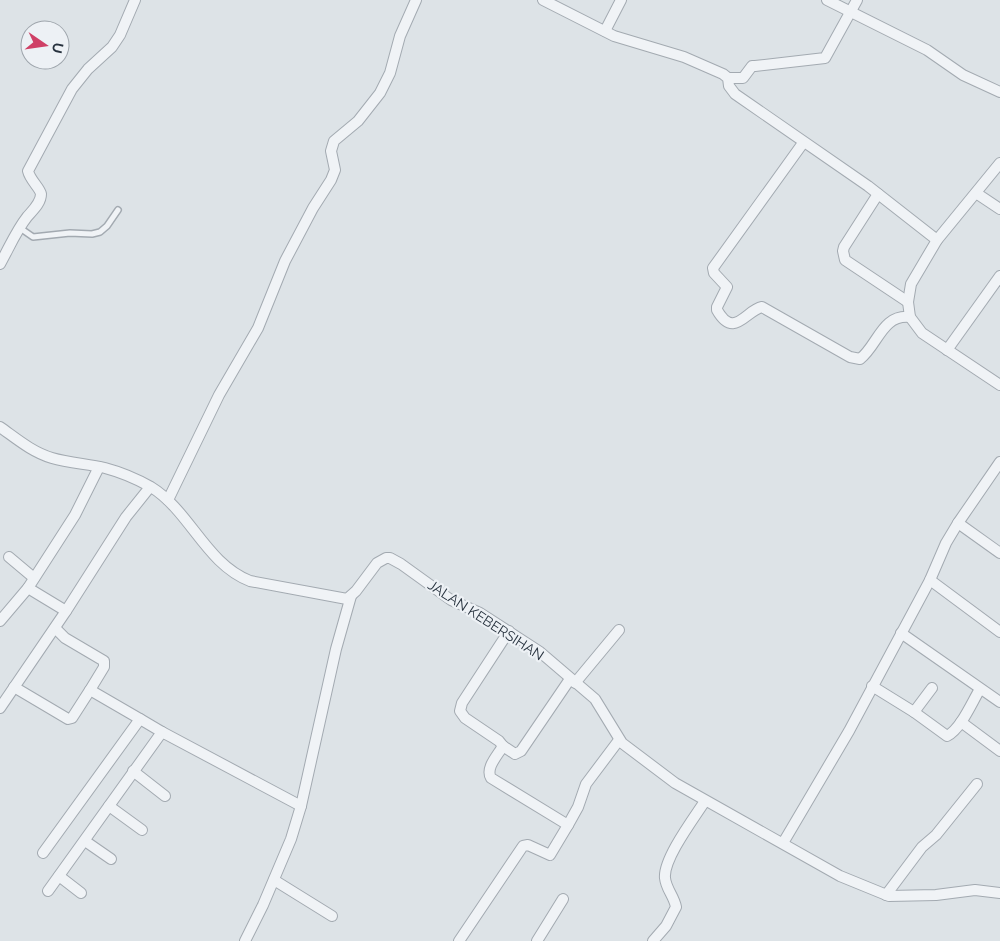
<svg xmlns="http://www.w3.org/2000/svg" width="1000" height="941" font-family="Raleway,sans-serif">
	<rect width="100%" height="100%" fill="#dde3e7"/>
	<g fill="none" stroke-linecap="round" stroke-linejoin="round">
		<g stroke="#a3aab1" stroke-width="8">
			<polyline id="lane" points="20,228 33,237 70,233 92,234 100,232 107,226 118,210"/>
		</g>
		<g stroke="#a3aab1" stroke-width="12">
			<g id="street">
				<polyline points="543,0 614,36 684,57 723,74 728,78 729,86 735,94 868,186 937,240"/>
				<polyline points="827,0 927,50 963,75 1000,92"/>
				<polyline points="605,31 621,0"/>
				<polyline points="728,78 743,78 752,66 755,66 825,58 857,0"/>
				<path d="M 803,143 L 713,268 L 714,273 L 727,287 L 717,307 L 717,310 C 734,340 746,310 762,307 L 850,357 L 860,359 C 878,345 882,314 910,317"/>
				<polyline points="1000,163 937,240 911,284 908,302 910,317 922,333 1000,385"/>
				<polyline points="976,193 1000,209"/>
				<polyline points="878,194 844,247 843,251 845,260 908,302"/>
				<path d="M 0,264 C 9,248 16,231 27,217 C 33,210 41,203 41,194 C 40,188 30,180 28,171 L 72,89 L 88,69 L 112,47 L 120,35 L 135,0"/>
				<polyline points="947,350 1000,276"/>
				<path d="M 0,427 C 17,439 32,452 52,458 C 69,463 88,464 105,468 C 120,472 137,479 151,487 C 190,511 206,564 250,581 L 347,599 L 356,591 L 377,563 L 386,558 L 390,558 L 401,564 L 451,600 L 480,613 L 540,652 L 595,699 L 622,743 L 675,783 L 840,876 L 889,896 L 936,895 L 975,890 L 1000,893"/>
				<polyline points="168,500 219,395 258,328 285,261 313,208 331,180 335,170 331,151 334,141 358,121 380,93 390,73 400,36 416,0"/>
				<polyline points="958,523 1000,553"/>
				<polyline points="9,557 34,578"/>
				<polyline points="930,580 1000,632"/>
				<polyline points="28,588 75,515 99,467"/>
				<polyline points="0,621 28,588 66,611"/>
				<polyline points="55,628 65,638 104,661 104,667 90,690"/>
				<polyline points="901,633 1000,702"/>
				<polyline points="575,683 619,630"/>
				<path d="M 872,686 L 914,712 L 947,736 C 961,729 972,702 980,689"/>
				<polyline points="14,687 68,719 72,718 90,690 140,719 43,853"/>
				<polyline points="0,708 66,611 126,517 150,487"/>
				<polyline points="914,712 932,688"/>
				<polyline points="140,719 162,732"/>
				<polyline points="961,722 1000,751"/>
				<polyline points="503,746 515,754 521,751 570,679"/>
				<polyline points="133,771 165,796"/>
				<polyline points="109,806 142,830"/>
				<polyline points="568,825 578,807 586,784 619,740"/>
				<polyline points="85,841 111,859"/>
				<polyline points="783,843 849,731 930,580 946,543 958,523 1000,462"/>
				<polyline points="59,876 81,893"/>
				<polyline points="274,880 332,916"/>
				<polyline points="48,891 162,732 301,806"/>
				<polyline points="886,895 922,847 936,835 977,784"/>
				<polyline points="245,941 263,905 291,839 301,806 336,649 351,596"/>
				<path d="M 459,941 L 523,846 L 528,845 L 550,855 L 568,825 L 491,778 C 485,768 498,755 503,746 L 499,741 L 465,718 L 460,711 L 462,703 L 509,631"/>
				<polyline points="537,941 563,899"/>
				<path d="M 653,941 L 666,926 L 676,907 C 674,896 666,889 665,878 C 663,859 694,818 705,801"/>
			</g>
		</g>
		<use href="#lane" stroke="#f0f3f6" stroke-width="5"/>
		<use href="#street" stroke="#f0f3f6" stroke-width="10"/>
	</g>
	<g text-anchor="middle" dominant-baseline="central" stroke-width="4.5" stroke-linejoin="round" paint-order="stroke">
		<g font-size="14" fill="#27323e" stroke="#edf1f5">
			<text transform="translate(486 620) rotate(33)">JALAN KEBERSIHAN</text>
		</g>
	</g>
	<g transform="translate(45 45) rotate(103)"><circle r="24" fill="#edf1f5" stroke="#9ea5ac"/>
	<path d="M0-4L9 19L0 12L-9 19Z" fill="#cf4066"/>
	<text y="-8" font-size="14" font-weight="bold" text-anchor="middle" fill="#27323e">U</text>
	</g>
</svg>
